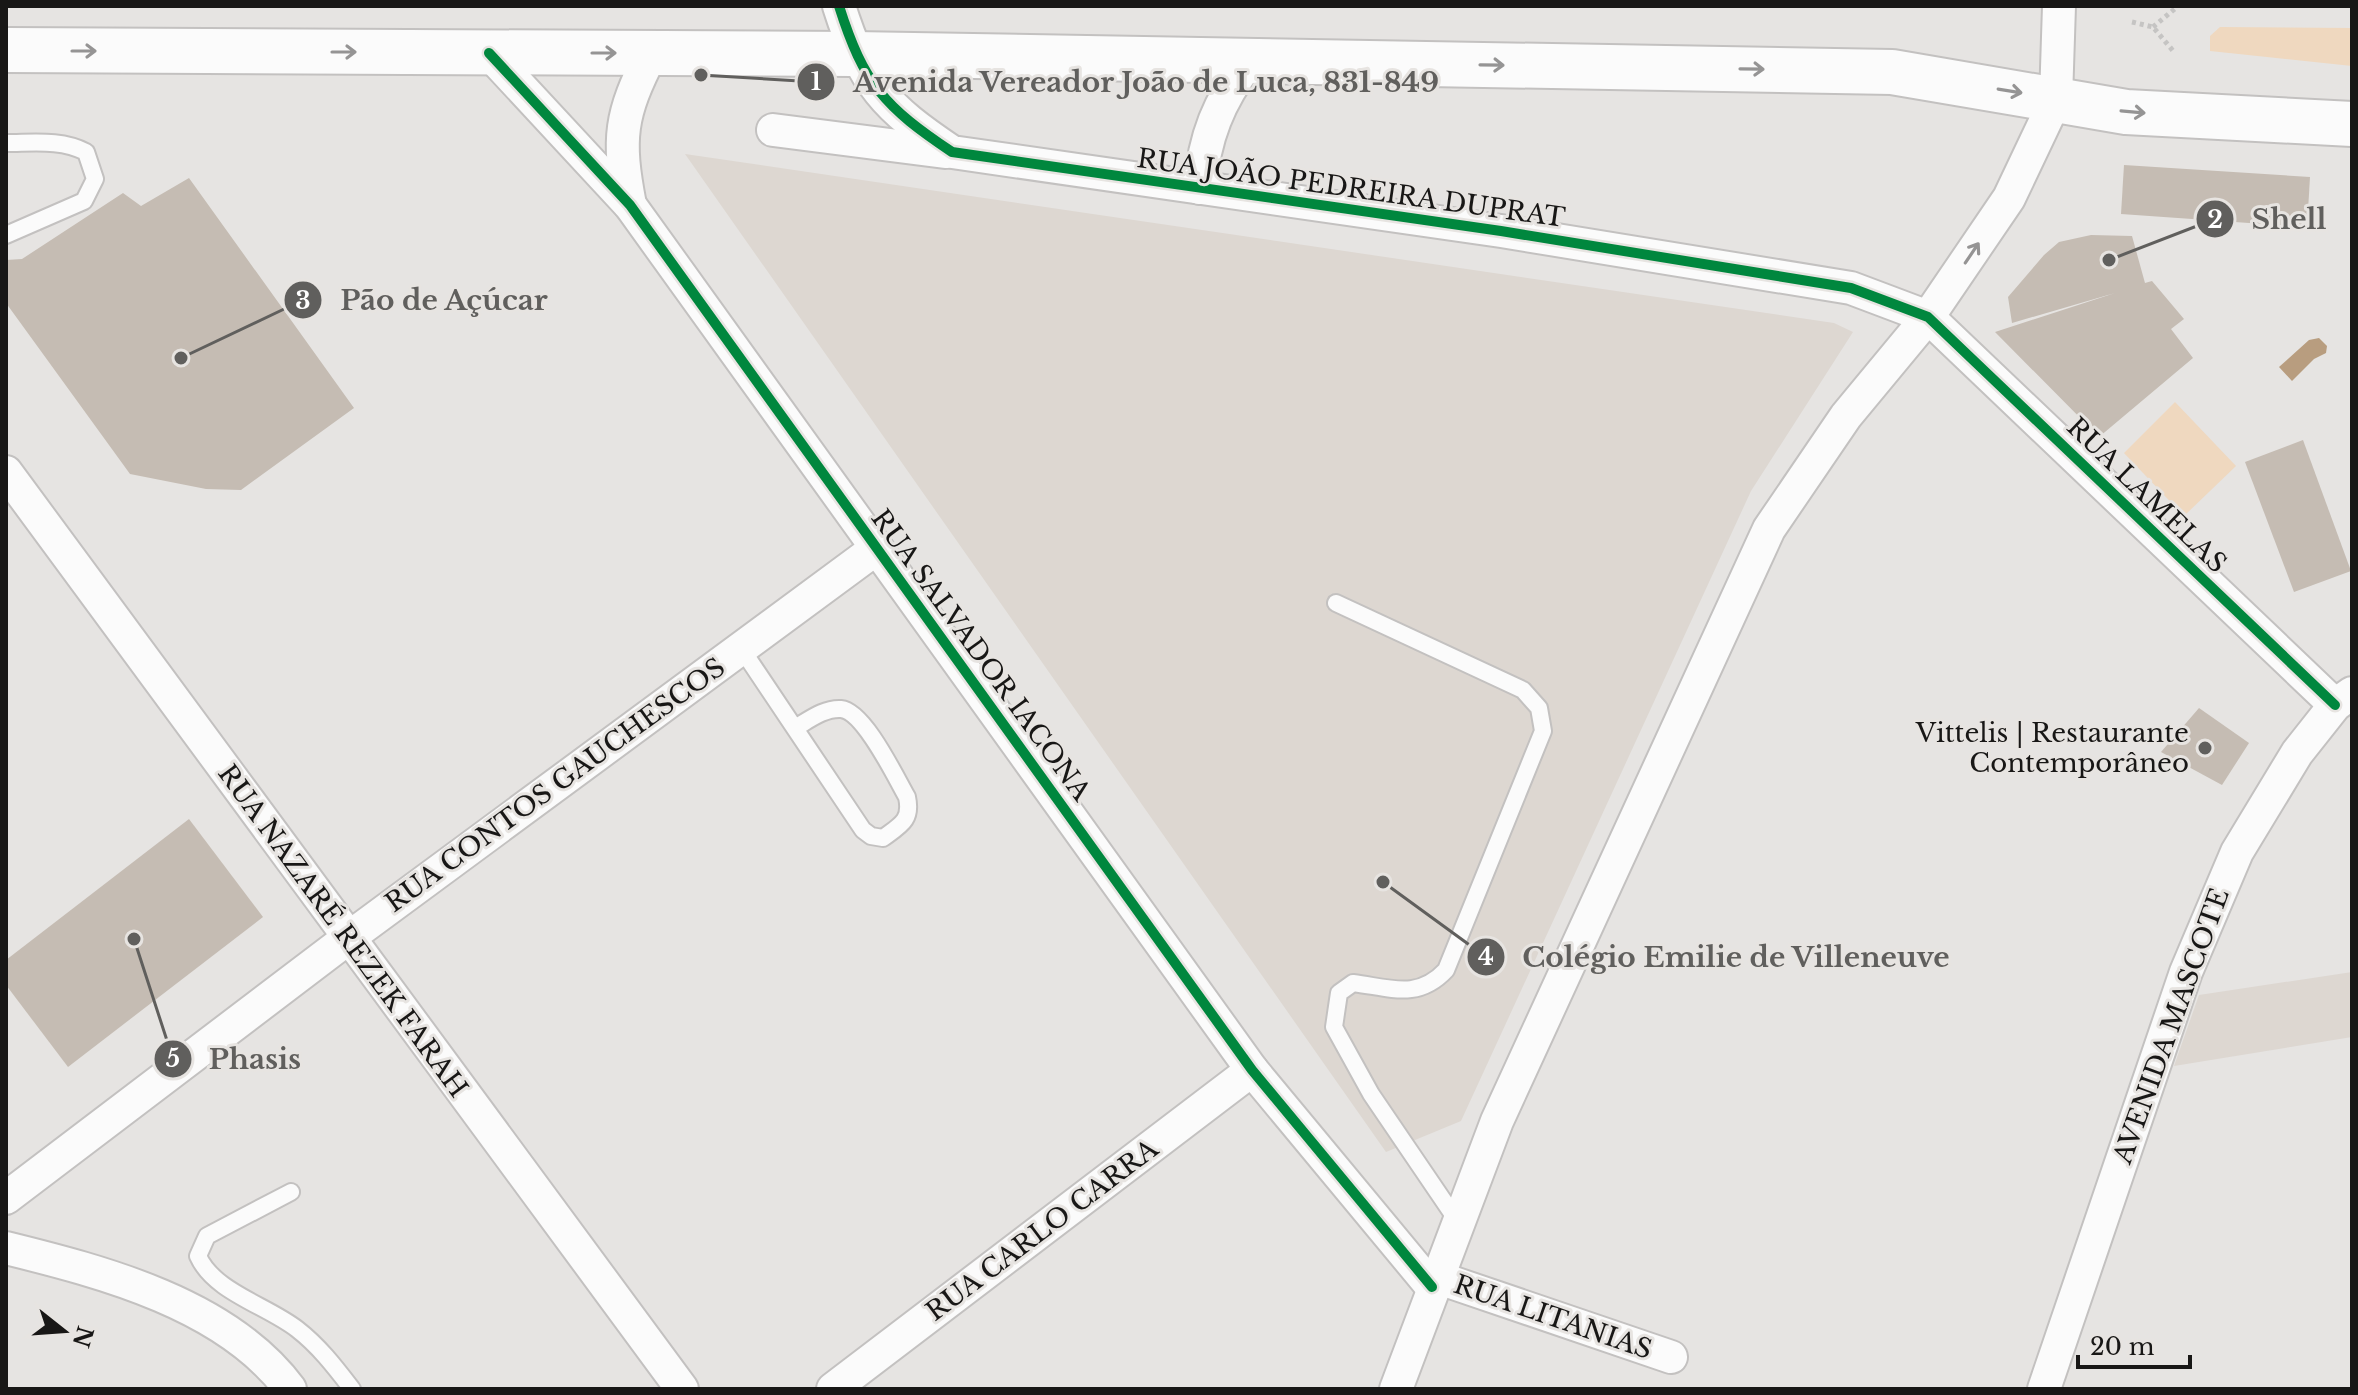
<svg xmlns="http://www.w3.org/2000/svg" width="2358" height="1395" font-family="'Libre Baskerville',serif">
	<rect width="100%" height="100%" fill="#e6e4e2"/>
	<g fill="#ddd7d1">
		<polygon points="685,154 1834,323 1853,332 1751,491 1461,1121 1386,1152"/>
		<polygon points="2352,972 2352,1037 2174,1066 2199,995"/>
	</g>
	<g fill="#efd8bf">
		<polygon points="2220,27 2352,28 2352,66 2210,51 2210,36"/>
		<polygon points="2175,402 2236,466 2184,516 2124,453"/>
	</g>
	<polygon fill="#b89d7f" points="2319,338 2327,346 2326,353 2314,359 2292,381 2279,367 2309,340"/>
	<g fill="#c5bcb3">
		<polygon points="2124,165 2310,177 2307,227 2121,214"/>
		<polygon points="189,178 354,408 241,490 206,489 130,474 6,303 6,260 22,259 123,193 141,206"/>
		<polygon points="2091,235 2132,236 2145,283 2152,281 2184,319 2171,329 2193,358 2099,437 1995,332 2115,293 2012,323 2008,297 2044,255 2059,242"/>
		<polygon points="2303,440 2351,571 2294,592 2245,462"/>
		<polygon points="2199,708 2249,743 2222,785 2161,752"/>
		<polygon points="189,819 263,917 68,1067 6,985 6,960"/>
	</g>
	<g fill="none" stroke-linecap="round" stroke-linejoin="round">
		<g stroke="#c3c1c0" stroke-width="20">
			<g id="lane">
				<path d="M 6,143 C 33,143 61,139 86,152 L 95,179 L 84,201 L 6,235"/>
				<path d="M 1336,603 L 1523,690 L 1539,708 L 1543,731 L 1446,970 C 1418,1000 1391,988 1353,983 L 1339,993 L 1334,1027 L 1371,1094 L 1458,1222"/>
				<path d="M 741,648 L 863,830 L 871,836 L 883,838 C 901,825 912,820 907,797 C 895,776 864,711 841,709 C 824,708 809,720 795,728"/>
				<path d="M 291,1192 L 207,1236 L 198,1256 C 214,1292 266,1305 297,1329 C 319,1346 335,1367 352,1389"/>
			</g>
		</g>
		<g stroke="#c3c1c0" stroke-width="36">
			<g id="street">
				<path d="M 839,6 C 864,85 885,107 952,152 L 1501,231 L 1851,288 L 1928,317 L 2335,705"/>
				<polyline points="489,53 630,205 1252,1070 1432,1287"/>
				<polyline points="773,130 945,152"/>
				<path d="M 1200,188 C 1204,137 1219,101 1249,61"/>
				<path d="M 630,205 C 617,138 620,115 651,54"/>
				<polyline points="6,472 682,1389"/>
				<polyline points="6,1198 347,939 877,548"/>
				<path d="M 6,1248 C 103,1272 227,1304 290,1389"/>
				<polyline points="1436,1277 1671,1357"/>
				<polyline points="833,1389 1252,1070"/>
				<polyline points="1396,1389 1497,1121 1769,529 1846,416 1928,317 2009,198 2056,99 2059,6"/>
				<polyline points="2044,1389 2186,972 2237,852 2297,753 2335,705 2352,693"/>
			</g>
		</g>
		<g stroke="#c3c1c0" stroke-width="48">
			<polyline id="primary" points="6,50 854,54 1892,72 2126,112 2352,124"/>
		</g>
		<g stroke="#c5c4c3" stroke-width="5" stroke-dasharray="4 4" stroke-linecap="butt">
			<polyline points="2132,22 2153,27 2174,52"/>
			<polyline points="2153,27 2177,7"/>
		</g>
		<use href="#lane" stroke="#fbfbfb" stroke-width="16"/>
		<use href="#street" stroke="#fbfbfb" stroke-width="32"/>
		<use href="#primary" stroke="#fbfbfb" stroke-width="44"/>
		<g stroke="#e7e4e1" stroke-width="15">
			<g id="cycleway">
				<path d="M 839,6 C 864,85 885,107 952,152 L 1501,231 L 1851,288 L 1928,317 L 2335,705"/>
				<polyline points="489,53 630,205 1252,1070 1432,1287"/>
			</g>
		</g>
		<use href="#cycleway" stroke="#00873e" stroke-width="10"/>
	</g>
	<defs><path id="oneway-shaft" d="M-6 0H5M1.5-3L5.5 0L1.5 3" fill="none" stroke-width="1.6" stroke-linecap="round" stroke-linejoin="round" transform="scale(2)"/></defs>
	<g stroke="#959494">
		<use href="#oneway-shaft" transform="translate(84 51)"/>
		<use href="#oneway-shaft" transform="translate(344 52)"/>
		<use href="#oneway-shaft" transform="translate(604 53)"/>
		<use href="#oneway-shaft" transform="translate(1492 65) rotate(1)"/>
		<use href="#oneway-shaft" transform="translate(1752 69) rotate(1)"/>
		<use href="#oneway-shaft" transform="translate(2010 91) rotate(9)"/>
		<use href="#oneway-shaft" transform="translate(2133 112) rotate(5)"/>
		<use href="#oneway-shaft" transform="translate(1972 253) rotate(-56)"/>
	</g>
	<circle fill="#605f5d" stroke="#e7e4e1" stroke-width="3" cx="2205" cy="748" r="8"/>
	<g text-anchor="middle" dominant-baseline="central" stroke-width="6" stroke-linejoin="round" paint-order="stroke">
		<g font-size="26" fill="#181716" stroke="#e7e4e1">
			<text transform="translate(1351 188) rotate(8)">RUA JOÃO PEDREIRA DUPRAT</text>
			<text transform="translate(2147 495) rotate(44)">RUA LAMELAS</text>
			<text transform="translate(981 655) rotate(54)">RUA SALVADOR IACONA</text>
			<text transform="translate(555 785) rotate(-36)">RUA CONTOS GAUCHESCOS</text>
			<text transform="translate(343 931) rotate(54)">RUA NAZARÉ REZEK FARAH</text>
			<text transform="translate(2171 1026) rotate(-70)">AVENIDA MASCOTE</text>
			<text transform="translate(1042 1230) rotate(-37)">RUA CARLO CARRA</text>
			<text transform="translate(1553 1317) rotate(19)">RUA LITANIAS</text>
		</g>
		<g font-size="26" fill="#181716" stroke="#e7e4e1" text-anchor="end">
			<text x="2189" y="733">Vittelis | Restaurante<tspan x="2189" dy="30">Contemporâneo</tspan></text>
		</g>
	</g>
	<path fill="none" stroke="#605f5d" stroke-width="3" d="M701 75L816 82M2109 260L2215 219M181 358L303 300M1383 882L1486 957M134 939L173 1059"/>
	<g fill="#605f5d" stroke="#e7e4e1" stroke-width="3">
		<circle cx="701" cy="75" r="8"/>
		<circle cx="2109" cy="260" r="8"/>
		<circle cx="181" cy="358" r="8"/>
		<circle cx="1383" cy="882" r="8"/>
		<circle cx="134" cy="939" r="8"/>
		<circle cx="816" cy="82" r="20"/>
		<circle cx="2215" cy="219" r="20"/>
		<circle cx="303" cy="300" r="20"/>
		<circle cx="1486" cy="957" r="20"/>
		<circle cx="173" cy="1059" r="20"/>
	</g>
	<g font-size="24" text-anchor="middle" font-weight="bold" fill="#fff">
		<text x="816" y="90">1</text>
		<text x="2215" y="228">2</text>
		<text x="303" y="309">3</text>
		<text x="1486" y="965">4</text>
		<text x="173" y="1067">5</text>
	</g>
	<g font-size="28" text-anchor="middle" font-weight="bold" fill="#605f5d" stroke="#e7e4e1" stroke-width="6" stroke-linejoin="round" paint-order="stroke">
		<text x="1146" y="92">Avenida Vereador João de Luca, 831-849</text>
		<text x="2289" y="229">Shell</text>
		<text x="444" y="310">Pão de Açúcar</text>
		<text x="1736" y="967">Colégio Emilie de Villeneuve</text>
		<text x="255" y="1069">Phasis</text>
	</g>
	<rect width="2358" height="1395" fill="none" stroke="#181716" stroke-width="16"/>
	<g transform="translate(64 1331) rotate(107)" stroke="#e7e4e1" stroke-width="6" paint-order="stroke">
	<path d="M0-6L14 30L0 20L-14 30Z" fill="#181716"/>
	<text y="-12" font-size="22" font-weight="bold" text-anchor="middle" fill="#181716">N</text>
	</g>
	<path d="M2078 1355v12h112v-12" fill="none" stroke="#181716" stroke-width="4"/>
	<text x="2090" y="1355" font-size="24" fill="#181716" stroke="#e7e4e1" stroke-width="6" paint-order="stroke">20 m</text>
</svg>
